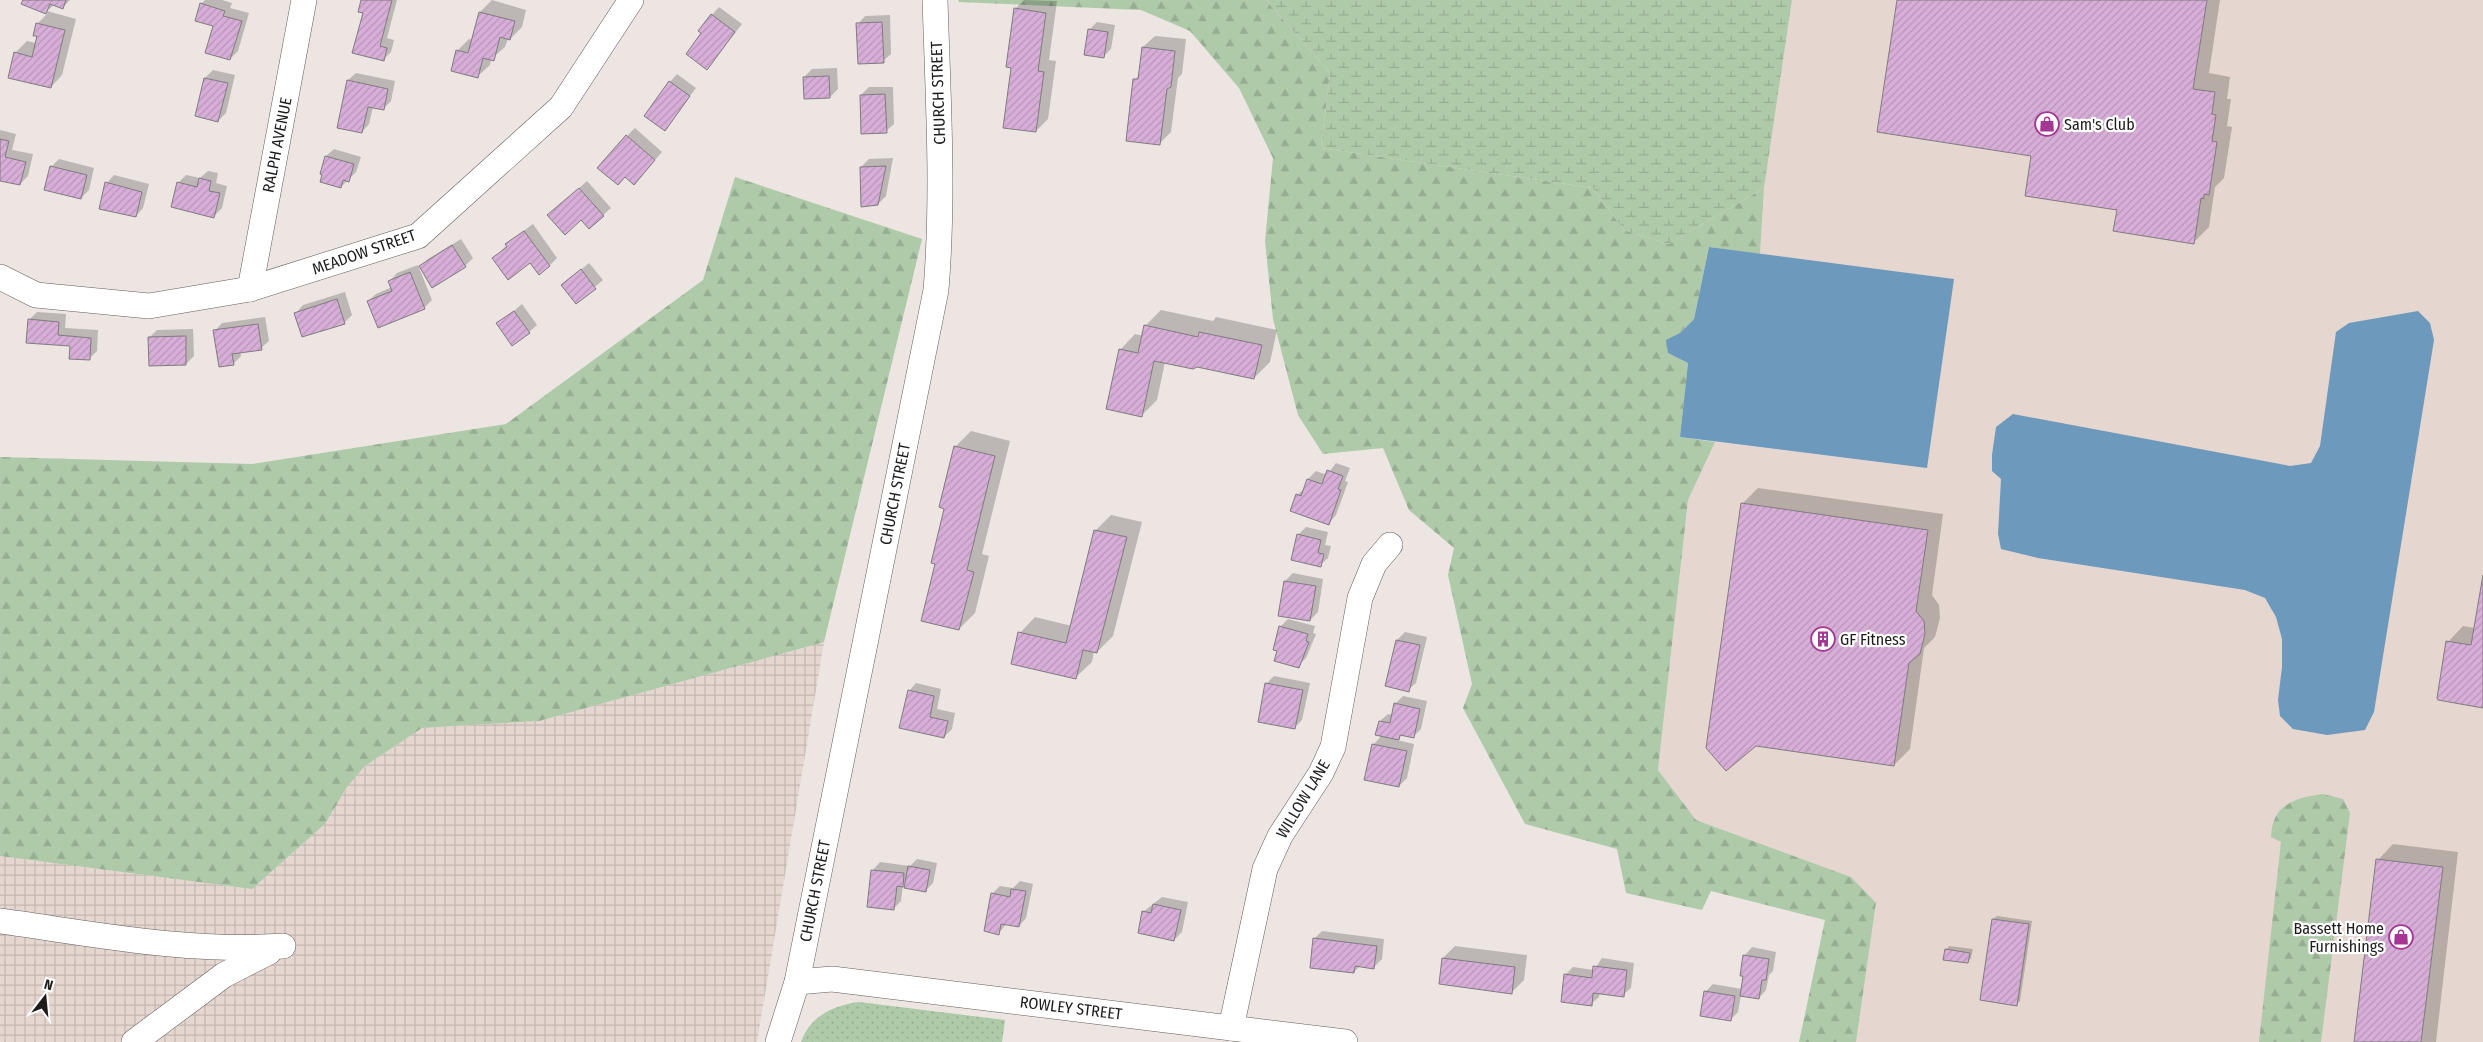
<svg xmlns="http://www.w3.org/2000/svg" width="2483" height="1042" font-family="'Fira Sans Condensed',sans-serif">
	<defs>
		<pattern id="industrial-grid" width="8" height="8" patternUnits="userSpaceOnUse" patternTransform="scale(1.25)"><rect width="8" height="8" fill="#e5d6cf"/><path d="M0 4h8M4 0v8" fill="none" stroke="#c4b7b1"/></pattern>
		<pattern id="grass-dots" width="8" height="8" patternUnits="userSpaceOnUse" patternTransform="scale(1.25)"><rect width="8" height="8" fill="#aecaa8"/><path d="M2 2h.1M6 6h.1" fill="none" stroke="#95ad90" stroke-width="1.8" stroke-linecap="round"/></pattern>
		<pattern id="forest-firs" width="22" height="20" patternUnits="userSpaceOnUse" patternTransform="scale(1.25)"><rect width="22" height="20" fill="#aecaa8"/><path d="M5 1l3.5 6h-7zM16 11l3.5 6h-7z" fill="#95ad90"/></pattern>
		<pattern id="wetland-marsh" width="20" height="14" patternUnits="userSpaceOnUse" patternTransform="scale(1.25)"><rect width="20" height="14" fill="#aecaa8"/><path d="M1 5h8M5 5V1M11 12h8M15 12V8" fill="none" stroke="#95ad90"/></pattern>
		<pattern id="building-hatch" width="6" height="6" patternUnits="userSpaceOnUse" patternTransform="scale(1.25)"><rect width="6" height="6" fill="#d7aed7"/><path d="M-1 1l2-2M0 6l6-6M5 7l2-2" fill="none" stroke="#b895b8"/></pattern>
	</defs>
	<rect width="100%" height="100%" fill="#ece5e1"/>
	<polygon fill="#e5d6cf" points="1792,0 2483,0 2483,1042 1856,1042 1876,903 1851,877 1696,820 1658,770 1688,500 1715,442 1927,467 1953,279 1760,254 1764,188"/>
	<polygon fill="url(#industrial-grid)" points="824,642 757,1042 0,1042 0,856 252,889 325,824 347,787 365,766 422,728 539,721"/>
	<path fill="url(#grass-dots)" d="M 859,1002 L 1005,1020 L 1002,1042 L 801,1042 C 810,1016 834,1005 859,1002 Z"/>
	<g fill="url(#forest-firs)">
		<polygon points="958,0 1266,0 1330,73 1321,148 1593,188 1624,230 1669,244 1764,188 1760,254 1709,247 1694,319 1680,333 1668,353 1688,363 1680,437 1715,442 1688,500 1658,770 1696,820 1851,877 1876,903 1856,1042 1799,1042 1825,920 1711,891 1702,910 1626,893 1617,849 1525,824 1463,708 1472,684 1448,575 1454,548 1409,510 1383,448 1323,454 1298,415 1273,319 1265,241 1273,158 1239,88 1190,31 1141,10 959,2"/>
		<polygon points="735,177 922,239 824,642 539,721 422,728 365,766 347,787 325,824 252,889 0,856 0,457 252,464 506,424 703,280"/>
		<path d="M 2323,794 L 2343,799 L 2350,813 L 2321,1042 L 2259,1042 L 2281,842 L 2271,837 C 2272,804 2295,798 2323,794 Z"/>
	</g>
	<polygon fill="url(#wetland-marsh)" points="1266,0 1792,0 1764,188 1669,244 1624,230 1593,188 1321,148 1330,73"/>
	<g fill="#6c99bc">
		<polygon points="1709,247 1954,279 1927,468 1680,437 1688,363 1668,353 1666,340 1680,333 1694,319"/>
		<polygon points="2418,311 2430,323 2434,340 2374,712 2365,730 2327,735 2293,729 2280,716 2278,700 2282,667 2282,639 2276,617 2265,598 2245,590 2038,558 2001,549 1998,534 2001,479 1992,471 1992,455 1996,427 2013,414 2290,466 2311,463 2320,446 2336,332 2349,323"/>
	</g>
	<g fill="#0003">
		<polygon points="24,0 70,0 63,7 55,4 47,11 76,19 62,75 51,87 15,53 27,41 36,43 37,24 48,13 23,4"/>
		<polygon points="205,0 222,0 232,3 230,8 249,13 238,51 230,59 214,25 201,4"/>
		<polygon points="362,0 397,0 387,38 394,40 391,52 383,60 364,13"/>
		<polygon points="492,0 526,10 522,27 510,39 508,38 505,47 491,59 490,65 478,76 457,51 469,39 473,40 480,12"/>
		<polygon points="1024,0 1057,1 1049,60 1056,61 1048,119 1036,131 1013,66 1015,9"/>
		<polygon points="1899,0 2220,0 2209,73 2230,77 2227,99 2231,99 2227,126 2232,127 2224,178 2215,187 2209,227 2194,242 2118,209 2033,155"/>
		<polygon points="719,7 742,24 707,69 703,33 712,15"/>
		<polygon points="890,15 891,54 883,61 858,24 865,16"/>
		<polygon points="1097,22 1115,25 1111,49 1103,57 1089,30"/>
		<polygon points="1155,36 1186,39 1182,74 1178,78 1171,132 1159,144 1135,80 1139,75 1143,47"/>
		<polygon points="837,68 838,89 830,97 804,77 812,69"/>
		<polygon points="213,70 235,75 226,113 218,121 205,78"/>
		<polygon points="356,73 395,81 391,101 383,109 373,107 369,124 362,132 348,80"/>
		<polygon points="677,74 696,88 665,129 670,82"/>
		<polygon points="869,87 893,87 894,124 886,131 861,95"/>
		<polygon points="635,128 662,152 641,176 627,136"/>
		<polygon points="0,130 16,134 12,150 33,154 28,176 20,184 0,179"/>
		<polygon points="334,149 361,157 356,172 341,187 326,156"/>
		<polygon points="893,158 886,196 878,204 861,167 869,159"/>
		<polygon points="59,159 94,168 89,190 81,198 51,167"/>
		<polygon points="208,171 218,173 216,183 227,186 222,208 214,216 178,183 186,175 200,178"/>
		<polygon points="114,175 149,184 143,208 136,216 107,183"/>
		<polygon points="587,181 611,208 589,228 581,218 557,208"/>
		<polygon points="533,224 557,258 549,266 494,258 515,237"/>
		<polygon points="461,239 473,258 465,266 420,266 428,259"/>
		<polygon points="589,263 603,280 577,302 563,285"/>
		<polygon points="418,265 432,300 424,308 368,301 376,294 392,287 390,281 397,273"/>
		<polygon points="345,292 352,315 344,323 296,313 303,305"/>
		<polygon points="522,304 537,325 529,332 498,324"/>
		<polygon points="1161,310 1213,321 1216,317 1277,330 1270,362 1254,378 1197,365 1165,362 1157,400 1141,416 1120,350 1135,334 1143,336 1145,326"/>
		<polygon points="37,312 66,314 65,328 98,330 97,351 89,359 71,345 29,320"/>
		<polygon points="265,317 269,341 261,348 240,351 241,356 233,364 215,331 222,323"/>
		<polygon points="193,329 194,356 186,364 149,338 157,330"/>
		<polygon points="971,431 1010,441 982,554 989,556 975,613 959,629 937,563 955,447"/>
		<polygon points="1336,463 1350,468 1345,481 1348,482 1336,515 1329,523 1297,495 1305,488 1308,479 1316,471 1327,475"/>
		<polygon points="1758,488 1943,514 1932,595 1939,605 1940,618 1935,637 1924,648 1910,749 1894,765 1742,504"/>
		<polygon points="1111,515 1142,522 1113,636 1097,652 1094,651 1092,662 1076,677 1020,633 1035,617 1072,626 1095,531"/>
		<polygon points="1306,527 1328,532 1325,545 1331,546 1328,558 1320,565 1298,535"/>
		<polygon points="1293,573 1323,579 1318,612 1310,620 1285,581"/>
		<polygon points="2483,582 2483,707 2448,642 2463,626 2475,628"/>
		<polygon points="1288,619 1315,626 1313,633 1316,634 1306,658 1298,666 1280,627"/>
		<polygon points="1405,632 1427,637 1416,683 1408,690 1397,640"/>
		<polygon points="1274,676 1310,683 1302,720 1294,728 1266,684"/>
		<polygon points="916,683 941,689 937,709 955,713 952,729 944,737 909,691"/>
		<polygon points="1403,696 1427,701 1421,729 1413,737 1403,734 1397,740 1414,744 1407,778 1399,786 1373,745 1382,735 1380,721 1388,714 1393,715 1395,704"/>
		<polygon points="2393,844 2458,852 2436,1042 2355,1042 2378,860"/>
		<polygon points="917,859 937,863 933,883 925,891 907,881 903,884 901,901 894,908 868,906 873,870 880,862 910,866"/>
		<polygon points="1020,881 1033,884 1026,918 1019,926 1007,923 999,933 992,894 1000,886 1013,888"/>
		<polygon points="1162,897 1188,902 1182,932 1174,940 1143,912"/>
		<polygon points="1997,916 2032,921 2020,1001 2017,1004 1993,919"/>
		<polygon points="1322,931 1384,939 1382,959 1374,967 1360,966 1354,972 1314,939"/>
		<polygon points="1455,946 1527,955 1524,980 1512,992 1440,983 1443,958"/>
		<polygon points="1949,946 1973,949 1971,958 1968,962 1946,950"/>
		<polygon points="1752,947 1776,952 1773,971 1769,975 1766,990 1759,998 1741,995 1738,1012 1730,1020 1705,992 1713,984 1742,989 1745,955"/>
		<polygon points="1602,958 1634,963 1631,988 1623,995 1600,992 1599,997 1591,1004 1565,975 1573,967 1594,970"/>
	</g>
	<g fill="url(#building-hatch)" stroke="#807b80">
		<polygon points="23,0 66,0 63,9 50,4 46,14 21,4"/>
		<polygon points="361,0 392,0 380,46 387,48 384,61 352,53 363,13 358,12"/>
		<polygon points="1897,0 2207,0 2193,89 2215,92 2212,114 2216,115 2212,141 2217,142 2209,195 2204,194 2204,199 2201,198 2194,244 2113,231 2117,210 2025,196 2031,156 1877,132"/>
		<polygon points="200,3 225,11 223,16 242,21 230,60 205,53 213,26 195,21"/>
		<polygon points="1014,8 1046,13 1038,71 1044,72 1036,132 1003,128 1011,68 1006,67"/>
		<polygon points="479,12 515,21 510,40 500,37 494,61 483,58 478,78 451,71 456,50 468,53"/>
		<polygon points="711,14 735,32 707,70 686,54 701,33 698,31"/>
		<polygon points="882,22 884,63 858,64 856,23"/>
		<polygon points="36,23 65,30 51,88 8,78 14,52 32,57 37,36 33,36"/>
		<polygon points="1088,29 1108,32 1104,58 1084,55"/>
		<polygon points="1142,47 1175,51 1171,87 1167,89 1160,145 1126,141 1133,79 1138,79"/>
		<polygon points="829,76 830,98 804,99 803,77"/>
		<polygon points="204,78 228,83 218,122 195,116"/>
		<polygon points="347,80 388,89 384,110 368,107 362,133 337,128"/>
		<polygon points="669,81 690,96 665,131 644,116"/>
		<polygon points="885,94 887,133 861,134 860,95"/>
		<polygon points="626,135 655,160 634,185 625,177 618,185 597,168"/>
		<polygon points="0,139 9,141 5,157 26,162 20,185 0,181"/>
		<polygon points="325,156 354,164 349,182 343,180 341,188 320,182 322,175 320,174"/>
		<polygon points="50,166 87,175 81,199 44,190"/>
		<polygon points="886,166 878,205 861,207 860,167"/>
		<polygon points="199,178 211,181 209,191 220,193 214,218 171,207 177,182 197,187"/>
		<polygon points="105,182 142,192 136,217 99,209"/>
		<polygon points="579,188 604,216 589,229 581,220 565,235 547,215"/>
		<polygon points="524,231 550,266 539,275 530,263 508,280 492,258 507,247 505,244"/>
		<polygon points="452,245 466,267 432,288 419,266"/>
		<polygon points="581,269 596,289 576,304 561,285"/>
		<polygon points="410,272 425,309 378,328 367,301 392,291 388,281"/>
		<polygon points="337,299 345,324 302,337 294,313"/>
		<polygon points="514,311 530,333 512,346 496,323"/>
		<polygon points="28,319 59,322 58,335 91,338 90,360 69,359 70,346 26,343"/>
		<polygon points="258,324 262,350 232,354 234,365 219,367 213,330"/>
		<polygon points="1144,325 1198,337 1199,332 1262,345 1254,379 1197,367 1193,369 1154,361 1142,417 1106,409 1119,349 1138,353"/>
		<polygon points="186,336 186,365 149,366 148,337"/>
		<polygon points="954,446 995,456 967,570 974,572 959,630 921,621 935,564 931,563 944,509 939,507"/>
		<polygon points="1327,470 1343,476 1338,489 1341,490 1329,525 1290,511 1296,494 1301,496 1307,479 1322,484"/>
		<polygon points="1741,503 1928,530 1916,611 1924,621 1925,634 1920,654 1909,663 1894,766 1756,746 1726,771 1706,748"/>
		<polygon points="1094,530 1127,537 1097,653 1083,650 1076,679 1011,664 1018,632 1066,643"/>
		<polygon points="1297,534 1321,540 1318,553 1324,554 1321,567 1291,560"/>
		<polygon points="2483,575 2483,708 2438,700 2437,698 2446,641 2471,645"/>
		<polygon points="1284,581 1316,586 1310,621 1278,616"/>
		<polygon points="1279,626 1308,634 1306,641 1309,642 1299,668 1274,661 1277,651 1273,650"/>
		<polygon points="1396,640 1420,645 1409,692 1385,686"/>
		<polygon points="1265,683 1303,690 1295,729 1258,722"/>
		<polygon points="908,690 934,696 930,717 948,721 944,738 899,728"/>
		<polygon points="1394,703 1420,709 1414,738 1400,735 1399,740 1375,735 1379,721 1390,723"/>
		<polygon points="1372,744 1407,751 1399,787 1364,780"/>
		<polygon points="2376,859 2443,867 2421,1042 2354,1042"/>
		<polygon points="908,866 930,870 926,892 904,888"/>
		<polygon points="871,870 904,873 903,887 897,886 894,910 867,907"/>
		<polygon points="1011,889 1026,891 1019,927 1001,924 999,935 984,931 991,893 1010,897"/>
		<polygon points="1153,904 1181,910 1174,941 1138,933 1142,911 1151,913"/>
		<polygon points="1992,919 2029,924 2017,1006 1980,1000"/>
		<polygon points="1313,938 1377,946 1374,969 1355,966 1354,973 1310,968"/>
		<polygon points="1945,949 1970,953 1968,963 1943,960"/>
		<polygon points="1743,955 1769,959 1766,980 1762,980 1759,999 1740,996 1743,976 1740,976"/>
		<polygon points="1442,958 1515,967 1512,994 1439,984"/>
		<polygon points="1593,966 1627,970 1624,997 1593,993 1592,1006 1561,1002 1564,974 1592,978"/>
		<polygon points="1704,991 1735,996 1731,1021 1700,1016"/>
	</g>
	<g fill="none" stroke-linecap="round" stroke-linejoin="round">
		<g stroke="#635d5b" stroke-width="26">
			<g id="minor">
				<polyline points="0,277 36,295 149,306 250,289 418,236 561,107 631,0"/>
				<polyline points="250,289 304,0"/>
				<path d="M 0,921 C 94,934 189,953 283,946"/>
				<polyline points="797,982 832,979 1345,1042"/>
				<polyline points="1231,1028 1265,869 1280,836 1321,773 1333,747 1360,598 1374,564 1390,545"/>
				<polyline points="134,1042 224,975 269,952"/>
				<path d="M 778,1042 L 797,982 L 936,290 C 944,193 938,97 935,0"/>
			</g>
		</g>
		<use href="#minor" stroke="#fff" stroke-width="25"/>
	</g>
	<defs>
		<g id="shop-ring" transform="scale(1.25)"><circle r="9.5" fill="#fff" stroke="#a53694" stroke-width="1.5"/><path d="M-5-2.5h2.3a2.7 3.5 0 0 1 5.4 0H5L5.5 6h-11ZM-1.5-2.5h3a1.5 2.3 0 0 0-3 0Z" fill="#a53694"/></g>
		<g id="building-ring" transform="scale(1.25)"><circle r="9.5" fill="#fff" stroke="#a53694" stroke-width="1.5"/><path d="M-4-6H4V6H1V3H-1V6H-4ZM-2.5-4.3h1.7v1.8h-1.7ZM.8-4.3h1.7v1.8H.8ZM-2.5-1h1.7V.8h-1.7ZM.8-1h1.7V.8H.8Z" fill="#a53694"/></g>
	</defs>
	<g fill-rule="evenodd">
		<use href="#shop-ring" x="2047" y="124"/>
		<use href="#building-ring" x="1823" y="639"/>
		<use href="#shop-ring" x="2401" y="937"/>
	</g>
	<g text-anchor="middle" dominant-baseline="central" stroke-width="4.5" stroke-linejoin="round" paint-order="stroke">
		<g font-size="16" fill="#1e1c1b" stroke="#fff">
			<text transform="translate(938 93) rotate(-92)">CHURCH STREET</text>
			<text transform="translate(277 145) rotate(-79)">RALPH AVENUE</text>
			<text transform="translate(364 252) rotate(-19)">MEADOW STREET</text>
			<text transform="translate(895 494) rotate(-79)">CHURCH STREET</text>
			<text transform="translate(1303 799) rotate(-59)">WILLOW LANE</text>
			<text transform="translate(815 891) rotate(-79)">CHURCH STREET</text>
			<text transform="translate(1071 1008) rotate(7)">ROWLEY STREET</text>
		</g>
		<g font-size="16" fill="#1e1c1b" stroke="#fff" text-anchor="start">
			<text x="2064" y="124">Sam's Club</text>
			<text x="1840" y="639">GF Fitness</text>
			<text x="2384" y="928" text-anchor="end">Bassett Home<tspan x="2384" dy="18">Furnishings</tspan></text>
		</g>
	</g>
	<g transform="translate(45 997) rotate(16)" stroke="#ffffff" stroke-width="4" paint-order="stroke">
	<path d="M0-4L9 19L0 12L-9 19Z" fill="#1e1c1b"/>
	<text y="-8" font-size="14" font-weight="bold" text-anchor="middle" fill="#1e1c1b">N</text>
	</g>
</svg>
